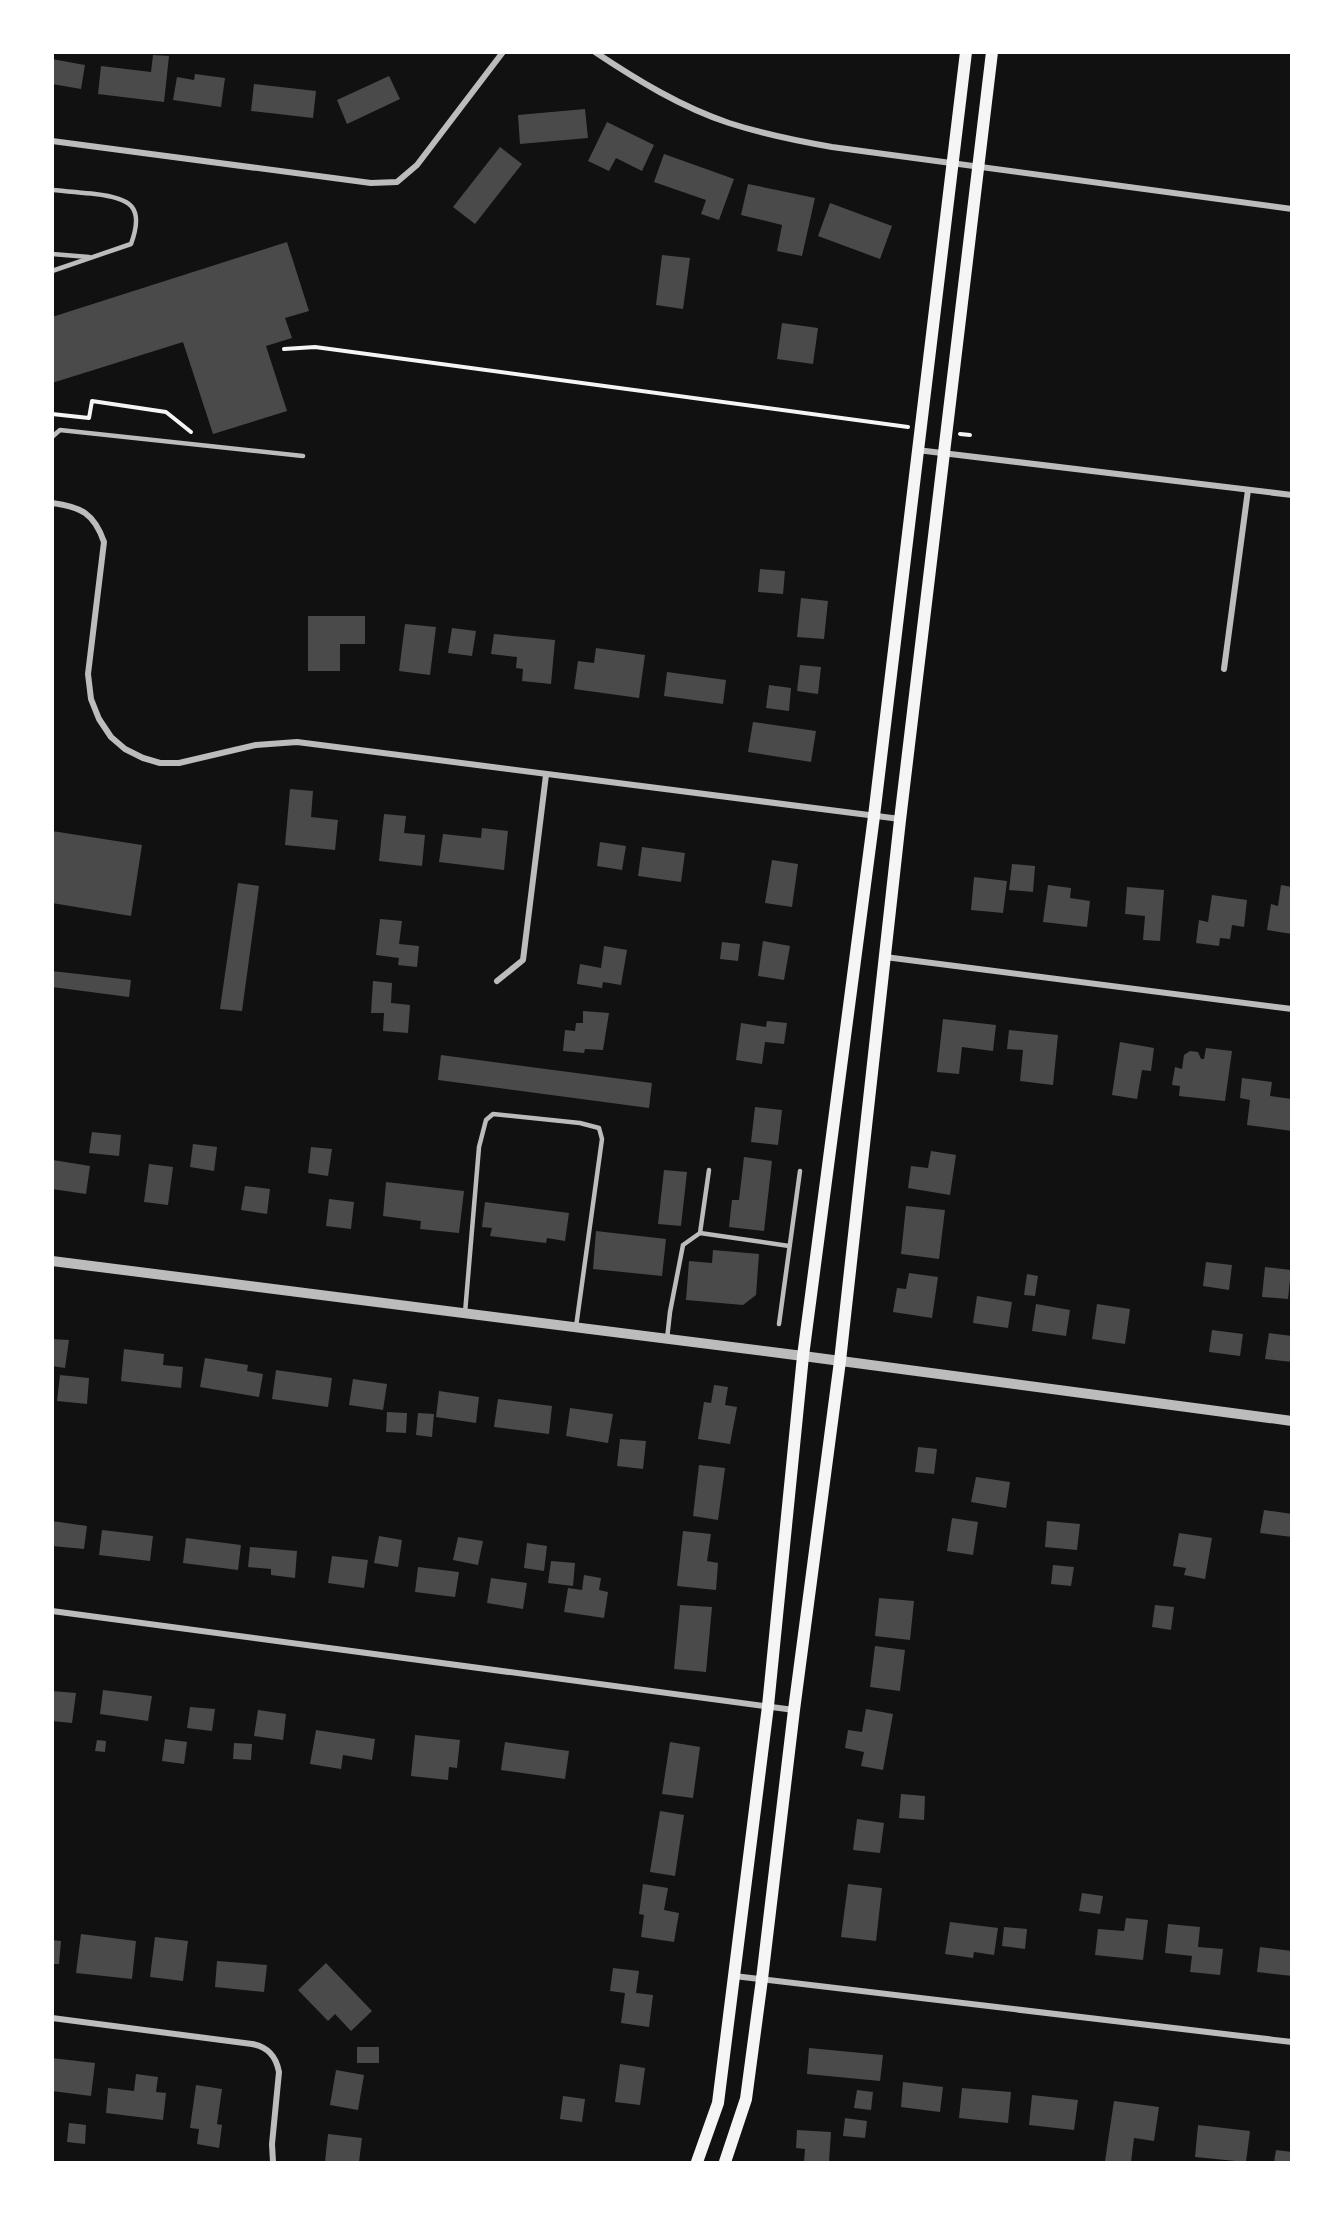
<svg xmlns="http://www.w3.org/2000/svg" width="1344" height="2215" font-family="'DejaVu Sans',sans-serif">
	<rect width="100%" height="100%" fill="#111"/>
	<g fill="#4a4a4a">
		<polygon points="153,55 169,56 164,102 98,94 101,66 151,72"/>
		<polygon points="52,59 85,65 81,89 52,84"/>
		<polygon points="195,74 225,78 221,107 173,100 177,77 194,80"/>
		<polygon points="389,76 400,99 347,124 337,100"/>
		<polygon points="254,84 316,91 313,118 251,111"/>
		<polygon points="585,109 588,138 520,144 518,115"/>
		<polygon points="607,122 654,145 642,171 616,158 609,171 588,161"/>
		<polygon points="500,147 522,164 475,224 453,207"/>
		<polygon points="664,154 734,179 719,220 701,214 706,200 654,182"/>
		<polygon points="748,184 815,198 802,256 777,251 782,225 741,215"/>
		<polygon points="830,203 892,226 880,259 818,236"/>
		<polygon points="287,242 309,311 285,318 292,338 266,346 287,411 213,434 183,342 52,383 52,317"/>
		<polygon points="662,255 690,258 683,309 656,305"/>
		<polygon points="782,323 818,328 813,364 777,359"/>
		<polygon points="760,569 785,571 783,594 758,592"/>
		<polygon points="801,598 828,601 824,639 797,637"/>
		<polygon points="308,616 365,616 365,644 340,644 340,671 308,671"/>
		<polygon points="405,624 436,627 430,675 399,671"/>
		<polygon points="452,628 476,631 472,656 448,653"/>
		<polygon points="494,634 555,640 551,684 522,681 523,669 516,668 517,657 491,654"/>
		<polygon points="596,648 645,655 639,698 574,689 578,661 594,663"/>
		<polygon points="800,665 821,667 818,694 797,691"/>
		<polygon points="667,672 726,680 723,704 664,696"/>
		<polygon points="769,685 791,688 789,711 766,708"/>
		<polygon points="753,722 816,731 811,762 748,752"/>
		<polygon points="290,789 313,791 311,817 338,820 335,850 285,845"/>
		<polygon points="384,814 406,816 404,833 425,835 422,866 379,861"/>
		<polygon points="482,828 508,831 504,870 439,862 443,834 481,838"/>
		<polygon points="52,831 142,845 131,916 52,903"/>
		<polygon points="600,842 626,846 622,870 597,866"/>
		<polygon points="642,847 685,853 681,882 638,876"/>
		<polygon points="772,860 798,864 792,907 765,903"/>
		<polygon points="1012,864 1035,866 1033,892 1009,890"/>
		<polygon points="974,877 1007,881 1003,913 971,910"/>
		<polygon points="238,883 259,886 242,1011 220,1009"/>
		<polygon points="1048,885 1071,888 1070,898 1090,901 1087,927 1043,922"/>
		<polygon points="1281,885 1292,887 1292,934 1267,930 1271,904 1278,906"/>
		<polygon points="1127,887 1164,890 1160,941 1143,940 1145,916 1125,914"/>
		<polygon points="1212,895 1247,900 1244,927 1232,925 1230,939 1220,938 1219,946 1196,943 1199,920 1208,922"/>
		<polygon points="380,919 402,921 399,944 419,946 417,967 398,965 399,958 376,955"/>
		<polygon points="763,941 790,946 784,980 758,976"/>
		<polygon points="722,942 740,944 738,961 720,959"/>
		<polygon points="604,946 627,950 621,985 603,982 602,988 577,984 580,964 601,968"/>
		<polygon points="52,971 131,980 129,997 52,987"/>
		<polygon points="373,981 392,983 391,1003 410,1005 408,1033 383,1031 384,1013 371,1013"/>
		<polygon points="583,1011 609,1013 603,1050 585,1049 584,1053 563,1051 565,1030 575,1031 576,1023 583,1023"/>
		<polygon points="943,1019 996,1025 993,1051 962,1047 959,1074 937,1072"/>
		<polygon points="767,1021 787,1023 784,1044 765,1042 762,1064 736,1060 741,1023 766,1027"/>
		<polygon points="1009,1030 1058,1035 1053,1085 1020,1081 1023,1050 1007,1049"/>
		<polygon points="1120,1042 1154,1048 1151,1071 1142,1070 1137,1099 1112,1095"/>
		<polygon points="1206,1048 1232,1051 1225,1101 1179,1096 1180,1086 1172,1085 1175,1067 1182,1069 1184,1055 1190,1051 1198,1052 1201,1059 1204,1059"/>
		<polygon points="441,1055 652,1083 649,1108 438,1080"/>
		<polygon points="1242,1078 1272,1082 1270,1096 1292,1099 1292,1131 1247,1125 1250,1100 1240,1098"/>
		<polygon points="755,1107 782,1110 778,1145 751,1142"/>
		<polygon points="92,1132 121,1135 119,1156 89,1153"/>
		<polygon points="193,1144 217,1147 214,1171 190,1167"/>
		<polygon points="311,1147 332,1149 328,1176 308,1173"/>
		<polygon points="931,1151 956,1155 950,1195 908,1188 911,1166 928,1168"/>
		<polygon points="744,1157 772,1161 764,1231 729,1227 732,1200 739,1200"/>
		<polygon points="53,1160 90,1166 86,1194 52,1189"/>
		<polygon points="149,1164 173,1167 168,1205 144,1202"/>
		<polygon points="664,1170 687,1172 681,1226 658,1224"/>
		<polygon points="386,1182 464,1191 459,1233 420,1229 421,1221 383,1216"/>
		<polygon points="245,1186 270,1189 267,1214 241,1210"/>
		<polygon points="329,1199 354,1202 351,1229 326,1226"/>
		<polygon points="485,1202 569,1213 565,1241 547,1238 546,1243 490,1236 492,1228 482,1227"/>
		<polygon points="906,1206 945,1210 939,1259 901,1254"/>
		<polygon points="596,1231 666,1239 662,1276 593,1269"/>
		<polygon points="713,1250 759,1254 756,1295 743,1305 686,1300 689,1261 712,1263"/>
		<polygon points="1206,1262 1232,1265 1229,1290 1203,1286"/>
		<polygon points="1265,1267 1291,1270 1288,1299 1262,1297"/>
		<polygon points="909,1273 938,1277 932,1318 893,1312 897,1288 906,1289"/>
		<polygon points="1027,1274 1038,1276 1035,1296 1024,1295"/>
		<polygon points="977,1296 1012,1302 1008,1328 973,1323"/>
		<polygon points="1036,1304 1070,1310 1066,1336 1032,1331"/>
		<polygon points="1097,1304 1130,1309 1125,1344 1092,1339"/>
		<polygon points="1212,1330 1243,1334 1240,1356 1209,1352"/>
		<polygon points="1269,1333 1292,1336 1292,1362 1265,1359"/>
		<polygon points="52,1339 69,1340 65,1368 52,1366"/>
		<polygon points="124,1349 164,1354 163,1365 183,1367 181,1388 121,1381"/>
		<polygon points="205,1358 248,1365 247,1371 263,1374 259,1397 200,1387"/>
		<polygon points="276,1370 332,1378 328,1407 272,1399"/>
		<polygon points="60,1375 89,1378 87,1404 57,1401"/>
		<polygon points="353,1379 387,1384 383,1410 349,1405"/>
		<polygon points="714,1385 728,1387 725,1405 737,1407 730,1444 698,1439 704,1402 711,1403"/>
		<polygon points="439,1391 479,1397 476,1423 436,1417"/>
		<polygon points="498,1399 552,1406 549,1434 494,1427"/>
		<polygon points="570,1408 613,1414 608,1443 566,1436"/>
		<polygon points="387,1412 407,1413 406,1433 386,1432"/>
		<polygon points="418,1413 434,1414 432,1437 416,1435"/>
		<polygon points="620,1439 646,1441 643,1469 617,1466"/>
		<polygon points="918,1447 937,1449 934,1474 915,1472"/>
		<polygon points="699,1465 725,1468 718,1520 693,1516"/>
		<polygon points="976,1477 1010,1482 1006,1508 971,1502"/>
		<polygon points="1264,1510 1292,1514 1292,1537 1260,1533"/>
		<polygon points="952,1518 978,1522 973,1555 947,1551"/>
		<polygon points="52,1521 87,1526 84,1549 52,1546"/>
		<polygon points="1047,1521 1080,1524 1077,1550 1045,1547"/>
		<polygon points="102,1530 153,1536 150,1561 99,1555"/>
		<polygon points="683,1531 711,1534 707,1561 718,1563 716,1590 677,1586"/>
		<polygon points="1179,1533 1212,1538 1205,1579 1184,1575 1186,1568 1173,1566"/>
		<polygon points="379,1536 402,1540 398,1567 374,1563"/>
		<polygon points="458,1537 483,1541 478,1565 453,1560"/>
		<polygon points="186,1538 241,1545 238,1570 183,1563"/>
		<polygon points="527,1543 547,1546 544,1571 524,1568"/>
		<polygon points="250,1547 297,1551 295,1578 271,1575 271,1569 248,1567"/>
		<polygon points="332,1556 368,1560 364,1588 328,1583"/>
		<polygon points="551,1561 575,1563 573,1586 548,1583"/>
		<polygon points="1053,1565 1074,1567 1071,1586 1051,1584"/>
		<polygon points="418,1567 459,1572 455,1597 415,1592"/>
		<polygon points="584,1575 601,1578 599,1590 608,1592 604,1618 564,1612 568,1588 582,1590"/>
		<polygon points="491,1578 527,1583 523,1609 487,1603"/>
		<polygon points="879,1598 914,1601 910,1640 875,1636"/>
		<polygon points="680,1605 712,1607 706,1672 674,1669"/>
		<polygon points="1155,1605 1174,1607 1171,1630 1152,1627"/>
		<polygon points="875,1646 905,1650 900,1691 870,1687"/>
		<polygon points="103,1690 152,1696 148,1721 100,1714"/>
		<polygon points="52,1691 76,1693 72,1723 52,1721"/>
		<polygon points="190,1707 215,1709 212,1731 187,1728"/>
		<polygon points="866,1709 893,1714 883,1770 861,1766 864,1752 845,1748 848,1730 862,1732"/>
		<polygon points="258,1710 286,1714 283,1740 254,1736"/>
		<polygon points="316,1730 375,1739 372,1760 343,1755 341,1769 310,1764"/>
		<polygon points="415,1735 460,1740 457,1768 449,1767 448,1780 411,1776"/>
		<polygon points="165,1739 187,1742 184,1764 162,1761"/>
		<polygon points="97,1740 106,1741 105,1752 95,1751"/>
		<polygon points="505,1742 569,1751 565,1779 501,1770"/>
		<polygon points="670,1742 700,1747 693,1798 662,1794"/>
		<polygon points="234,1743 252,1744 251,1760 233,1759"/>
		<polygon points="901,1794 925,1796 924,1820 899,1818"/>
		<polygon points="660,1811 684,1815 675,1876 650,1872"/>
		<polygon points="857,1819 884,1823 880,1853 853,1850"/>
		<polygon points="643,1884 668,1888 664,1910 679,1913 674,1942 641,1937 644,1915 639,1914"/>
		<polygon points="848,1884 882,1888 876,1941 841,1937"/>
		<polygon points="1082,1893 1103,1896 1100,1914 1079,1911"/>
		<polygon points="1126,1918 1148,1920 1143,1960 1095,1955 1098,1929 1124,1931"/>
		<polygon points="950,1922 998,1928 994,1955 974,1952 973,1958 945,1954"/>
		<polygon points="1168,1924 1200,1927 1198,1947 1223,1949 1220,1975 1190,1972 1192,1956 1165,1953"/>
		<polygon points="1004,1927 1027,1929 1025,1949 1002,1946"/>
		<polygon points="81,1934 136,1941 132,1979 76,1973"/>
		<polygon points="155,1937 188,1941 183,1981 150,1977"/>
		<polygon points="52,1940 61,1941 59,1964 52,1964"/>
		<polygon points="1260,1947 1292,1951 1292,1976 1257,1972"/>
		<polygon points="217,1961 267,1965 264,1992 215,1987"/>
		<polygon points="326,1963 372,2011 351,2031 335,2014 328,2021 298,1990"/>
		<polygon points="613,1968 639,1971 636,1993 653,1995 649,2027 621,2023 625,1993 610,1991"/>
		<rect x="357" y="2047" width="22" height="16"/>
		<polygon points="809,2048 883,2055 880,2081 807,2074"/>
		<polygon points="52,2058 95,2063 91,2096 52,2091"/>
		<polygon points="620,2064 645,2068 640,2105 615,2102"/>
		<polygon points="336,2070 364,2075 358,2110 330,2105"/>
		<polygon points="136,2074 158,2077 156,2092 166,2093 163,2120 106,2113 108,2088 134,2091"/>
		<polygon points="903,2082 943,2087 940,2112 901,2107"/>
		<polygon points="196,2085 222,2089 217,2124 222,2125 219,2148 197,2144 199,2129 190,2128"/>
		<polygon points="962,2088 1011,2092 1008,2123 959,2118"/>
		<polygon points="857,2090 873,2092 871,2110 854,2108"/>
		<polygon points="1032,2095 1078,2100 1074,2130 1029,2125"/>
		<polygon points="563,2096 585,2099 582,2122 560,2119"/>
		<polygon points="1114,2101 1159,2107 1154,2141 1134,2138 1131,2162 1105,2161"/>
		<polygon points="845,2118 867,2121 865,2138 843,2136"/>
		<polygon points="69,2123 86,2125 85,2144 67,2142"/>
		<polygon points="1198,2125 1250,2131 1246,2162 1195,2157"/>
		<polygon points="797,2130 831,2132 829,2162 804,2162 805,2149 796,2148"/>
		<polygon points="328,2134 362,2138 359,2162 325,2162"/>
		<polygon points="1276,2150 1292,2152 1292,2162 1274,2162"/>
	</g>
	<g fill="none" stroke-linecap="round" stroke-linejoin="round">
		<g stroke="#f5f5f5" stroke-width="4">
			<polyline points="284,349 315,347 908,427"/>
			<polyline points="52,414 89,418 92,401 166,412 191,432"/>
			<polyline points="960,434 970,435"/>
		</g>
		<g stroke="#bcbcbc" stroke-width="4.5">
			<path d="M 52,190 C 67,191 81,193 95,194 C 130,198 145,206 131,244 L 52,271"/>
			<polyline points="52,254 89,257"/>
			<polyline points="52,437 60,430 303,456"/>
			<polyline points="700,1233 789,1246"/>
			<polyline points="465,1313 479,1147 486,1120 493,1114 580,1123 599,1128 602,1139 576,1327"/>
			<polyline points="779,1324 800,1171"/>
			<polyline points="667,1339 670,1312 683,1245 700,1233 709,1170"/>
		</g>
		<g stroke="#bcbcbc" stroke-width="6">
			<path d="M 595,52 C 637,80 681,107 729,123 C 763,134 797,141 832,147 L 1292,209"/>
			<polyline points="52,141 371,183 397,182 417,165 503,52"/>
			<polyline points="917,450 1292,495"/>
			<path d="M 52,503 C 81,507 94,513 104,542 L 88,674 L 91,699 L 99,719 L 111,737 L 125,749 L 143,758 L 160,763 L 179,763 L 256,745 L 297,742 L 900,819"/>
			<polyline points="1224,669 1248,490"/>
			<polyline points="885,957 1292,1009"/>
			<polyline points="497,981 523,960 546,775"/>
			<polyline points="52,1611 794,1710"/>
			<polyline points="734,1976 1292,2042"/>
			<path d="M 52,2018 L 252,2044 C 268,2047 276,2056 279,2072 L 272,2144 L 273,2162"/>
		</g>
		<polyline stroke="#bcbcbc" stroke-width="10" points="52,1261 803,1356 1292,1421"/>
		<g stroke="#f5f5f5" stroke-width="12">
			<polyline points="697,2162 718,2103 734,1976 768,1706 803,1356 874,816 966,52"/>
			<polyline points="725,2162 746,2099 762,1979 794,1710 840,1361 900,820 992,52"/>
		</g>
	</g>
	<rect width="1344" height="2215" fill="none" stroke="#ffffff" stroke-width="108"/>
</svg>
